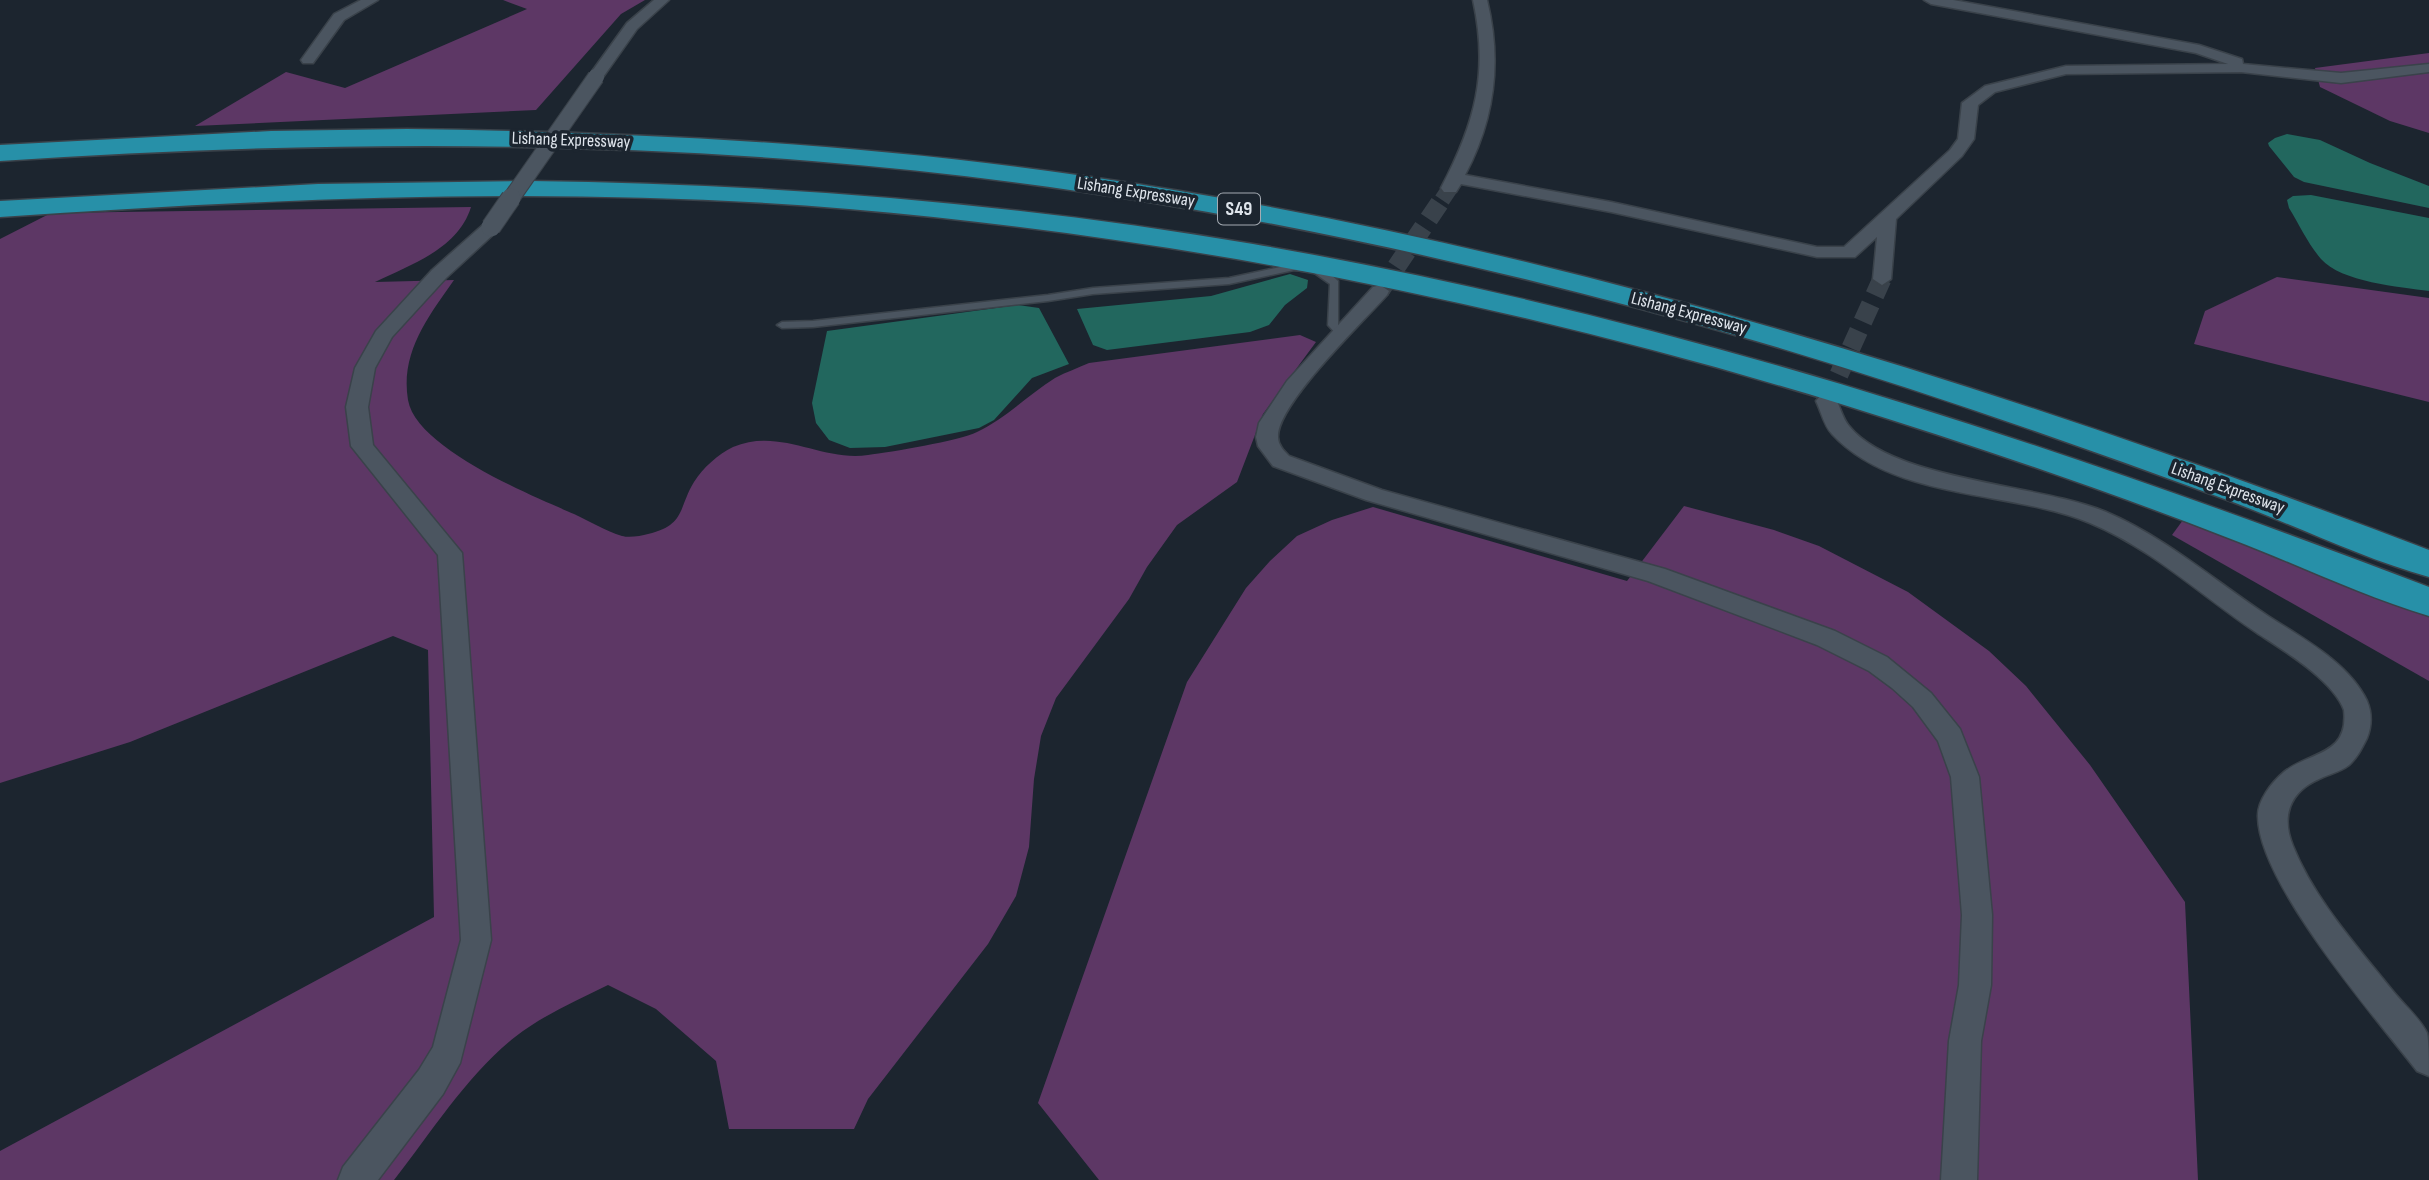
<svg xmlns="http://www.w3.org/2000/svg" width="2429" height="1180" font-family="'Sofia Sans Condensed',sans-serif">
	<rect width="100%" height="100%" fill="#1c252f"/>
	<g fill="#5d3765">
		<polygon points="503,0 645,0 621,14 536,110 195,126 286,72 345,88 527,9"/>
		<polygon points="2429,53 2429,133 2390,121 2320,87 2315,68"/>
		<path d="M 471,207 C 458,249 412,264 375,282 L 454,280 C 429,316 400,352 408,400 C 416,448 532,496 574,514 C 589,521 606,531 622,536 C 629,538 641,536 648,534 C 686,525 678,508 694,482 C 703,468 718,454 733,447 C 780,427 822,462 868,455 C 891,452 959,441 977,432 C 1006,418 1028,395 1055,378 C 1066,372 1078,368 1089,363 L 1300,335 L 1316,342 L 1263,414 L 1237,482 L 1177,525 L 1147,567 L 1129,599 L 1056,698 L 1041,736 L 1034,779 L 1029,847 L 1016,896 L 988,944 L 868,1099 L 854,1129 L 729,1129 L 716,1061 L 656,1009 L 608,985 C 576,1001 543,1015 515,1037 C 467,1075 432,1132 394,1180 L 0,1180 L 0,1151 L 434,917 L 428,650 L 393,636 L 130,742 L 0,783 L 0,239 L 51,213 Z"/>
		<polygon points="2277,277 2429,298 2429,402 2194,344 2205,311"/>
		<polygon points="1684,506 1774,530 1819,546 1908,592 1989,651 2026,686 2090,765 2185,902 2198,1180 1099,1180 1038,1103 1187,682 1246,588 1270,561 1297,536 1332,520 1373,507 1627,581"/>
		<polygon points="2183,520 2429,610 2429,681 2172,535"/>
	</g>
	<g fill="#22675e">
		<polygon points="2287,134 2320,140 2370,163 2429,186 2429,208 2304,182 2294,177 2269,146 2268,143 2275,138"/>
		<path d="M 2311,195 L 2429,218 L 2429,291 C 2400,287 2341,282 2321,259 C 2308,244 2299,224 2289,208 L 2287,200 L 2293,196 Z"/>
		<polygon points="1290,274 1308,280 1307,288 1285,305 1269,325 1250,332 1107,350 1093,345 1077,309 1211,296"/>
		<polygon points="1018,305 1039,308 1069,364 1032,378 994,420 979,428 885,447 850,448 829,440 816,423 812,403 827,331"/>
	</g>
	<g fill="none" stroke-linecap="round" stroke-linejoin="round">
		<polyline stroke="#39424b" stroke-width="16" stroke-dasharray="16 8" stroke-linecap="butt" points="1442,200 1450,188"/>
		<g stroke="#39424b" stroke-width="19" stroke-dasharray="19 10" stroke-linecap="butt">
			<polyline points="1380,291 1443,198"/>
			<polyline points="1827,401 1882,279"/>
		</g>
		<g stroke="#3a424a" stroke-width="3">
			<path id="lane" d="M 1294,264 C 1311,264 1326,269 1338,281 L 1338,325 L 1346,334 L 1344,336 L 1338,336 L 1328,325 L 1330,284 L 1313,272 L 1294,270 L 1229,284 L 1093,294 L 1048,301 L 813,327 L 782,328 L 777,325 L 782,322 L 813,321 L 1048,295 L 1093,288 L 1229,278 Z"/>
		</g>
		<g stroke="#3a424a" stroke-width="3">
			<g id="street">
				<polygon points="361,0 378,0 344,20 313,63 303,63 301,60 334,14"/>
				<polygon points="654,0 669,0 637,29 601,80 591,80 588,77 627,23"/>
				<path d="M 1473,0 L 1487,0 C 1502,61 1495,119 1465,175 L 1611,202 L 1817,247 L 1844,247 L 1950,150 L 1958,139 L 1962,103 L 1985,86 L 2066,66 L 2228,64 L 2196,53 L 1931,4 L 1924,0 L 1953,0 L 2199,45 L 2242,59 L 2243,64 L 2341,73 L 2429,64 L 2429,72 L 2341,83 L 2241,72 L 2066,74 L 1995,92 L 1978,105 L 1974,139 L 1962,156 L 1896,219 L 1891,279 L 1882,285 L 1873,279 L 1877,237 L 1855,257 L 1817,257 L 1611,212 L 1461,184 L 1456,192 L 1444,192 L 1441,188 C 1475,123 1489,73 1473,0 Z"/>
				<polygon points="491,222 500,227 497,231 446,278 392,337 375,368 368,407 373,445 462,553 491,940 460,1063 443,1094 378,1180 338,1180 343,1167 419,1070 433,1047 461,940 438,555 351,446 346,407 355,368 376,331 432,270 485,223"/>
				<path d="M 1380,285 L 1389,291 L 1387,295 C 1363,322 1277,404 1278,437 C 1278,445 1284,451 1289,456 L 1382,490 L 1665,569 L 1835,631 L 1887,657 L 1931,693 L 1960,729 L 1979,777 L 1992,915 L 1991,985 L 1981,1041 L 1977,1180 L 1941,1180 L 1949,1041 L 1959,985 L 1962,915 L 1951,777 L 1938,741 L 1913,707 L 1892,688 L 1869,671 L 1817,645 L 1648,581 L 1366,500 L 1273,466 L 1258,446 L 1256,437 L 1259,423 L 1287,381 L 1373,287 Z"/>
				<path d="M 1827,395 L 1834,396 C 1840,405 1842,418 1849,426 C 1893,481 2040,484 2106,512 C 2165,537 2215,581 2268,616 C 2302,638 2349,663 2367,701 C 2372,713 2372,725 2367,738 C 2362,748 2357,758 2349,765 C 2340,772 2329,774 2319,779 C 2289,792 2281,817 2293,846 C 2314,899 2357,946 2392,990 C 2403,1004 2419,1017 2427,1033 C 2429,1043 2429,1064 2429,1076 L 2417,1071 C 2375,1017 2259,884 2258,817 C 2257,801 2272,782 2284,772 C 2310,751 2349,756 2344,710 C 2333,680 2283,650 2257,633 C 2203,597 2151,548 2090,523 C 2011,490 1894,501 1832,434 C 1824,426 1821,411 1816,401 L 1820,396 Z"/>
			</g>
		</g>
		<g stroke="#3a424a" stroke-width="3">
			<g id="highway">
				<path d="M 407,129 C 634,132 859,143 1084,176 C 1547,243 1993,384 2429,550 L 2429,577 C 2357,557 2289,522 2219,497 C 2066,441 1913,387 1756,341 C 1449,252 1132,186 812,161 C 541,139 271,143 0,161 L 0,145 L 271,131 Z"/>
				<path d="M 530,181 C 773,184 1014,203 1253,244 C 1657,313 2047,441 2429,587 L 2429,616 C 2362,596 2297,564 2231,539 C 2103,489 1972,445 1841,404 C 1519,305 1186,238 849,209 C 567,185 282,198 0,217 L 0,201 L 318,184 Z"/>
			</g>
		</g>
		<use href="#lane" fill="#4b5560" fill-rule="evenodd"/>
		<use href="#street" fill="#4b5560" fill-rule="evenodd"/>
		<use href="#highway" fill="#2790a8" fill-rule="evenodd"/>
		<g stroke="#3a424a" stroke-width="18" stroke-linecap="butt">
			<polyline id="street-bridge-far1" points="510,200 596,77"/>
		</g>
		<g stroke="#3a424a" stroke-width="21" stroke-linecap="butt">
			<polyline id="street-bridge" points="491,227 511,198"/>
		</g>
		<use href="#street-bridge-far1" stroke="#4b5560" stroke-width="16"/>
		<use href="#street-bridge" stroke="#4b5560" stroke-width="19"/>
	</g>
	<g text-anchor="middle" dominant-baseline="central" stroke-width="7" stroke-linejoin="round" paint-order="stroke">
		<g font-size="18" fill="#dfe5ec" stroke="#1c252f">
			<text transform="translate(571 140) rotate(2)">Lishang Expressway</text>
			<text transform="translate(1136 192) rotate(9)">Lishang Expressway</text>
			<text transform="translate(1689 313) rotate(15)">Lishang Expressway</text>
			<text transform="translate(2228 488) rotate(20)">Lishang Expressway</text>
		</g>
		<rect fill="#1c252f" stroke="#a4abb3" stroke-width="2" x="1218" y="193.5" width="42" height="31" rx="5"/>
		<g font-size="19" font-weight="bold" fill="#dfe5ec">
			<text x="1239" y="209">S49</text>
		</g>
	</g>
</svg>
